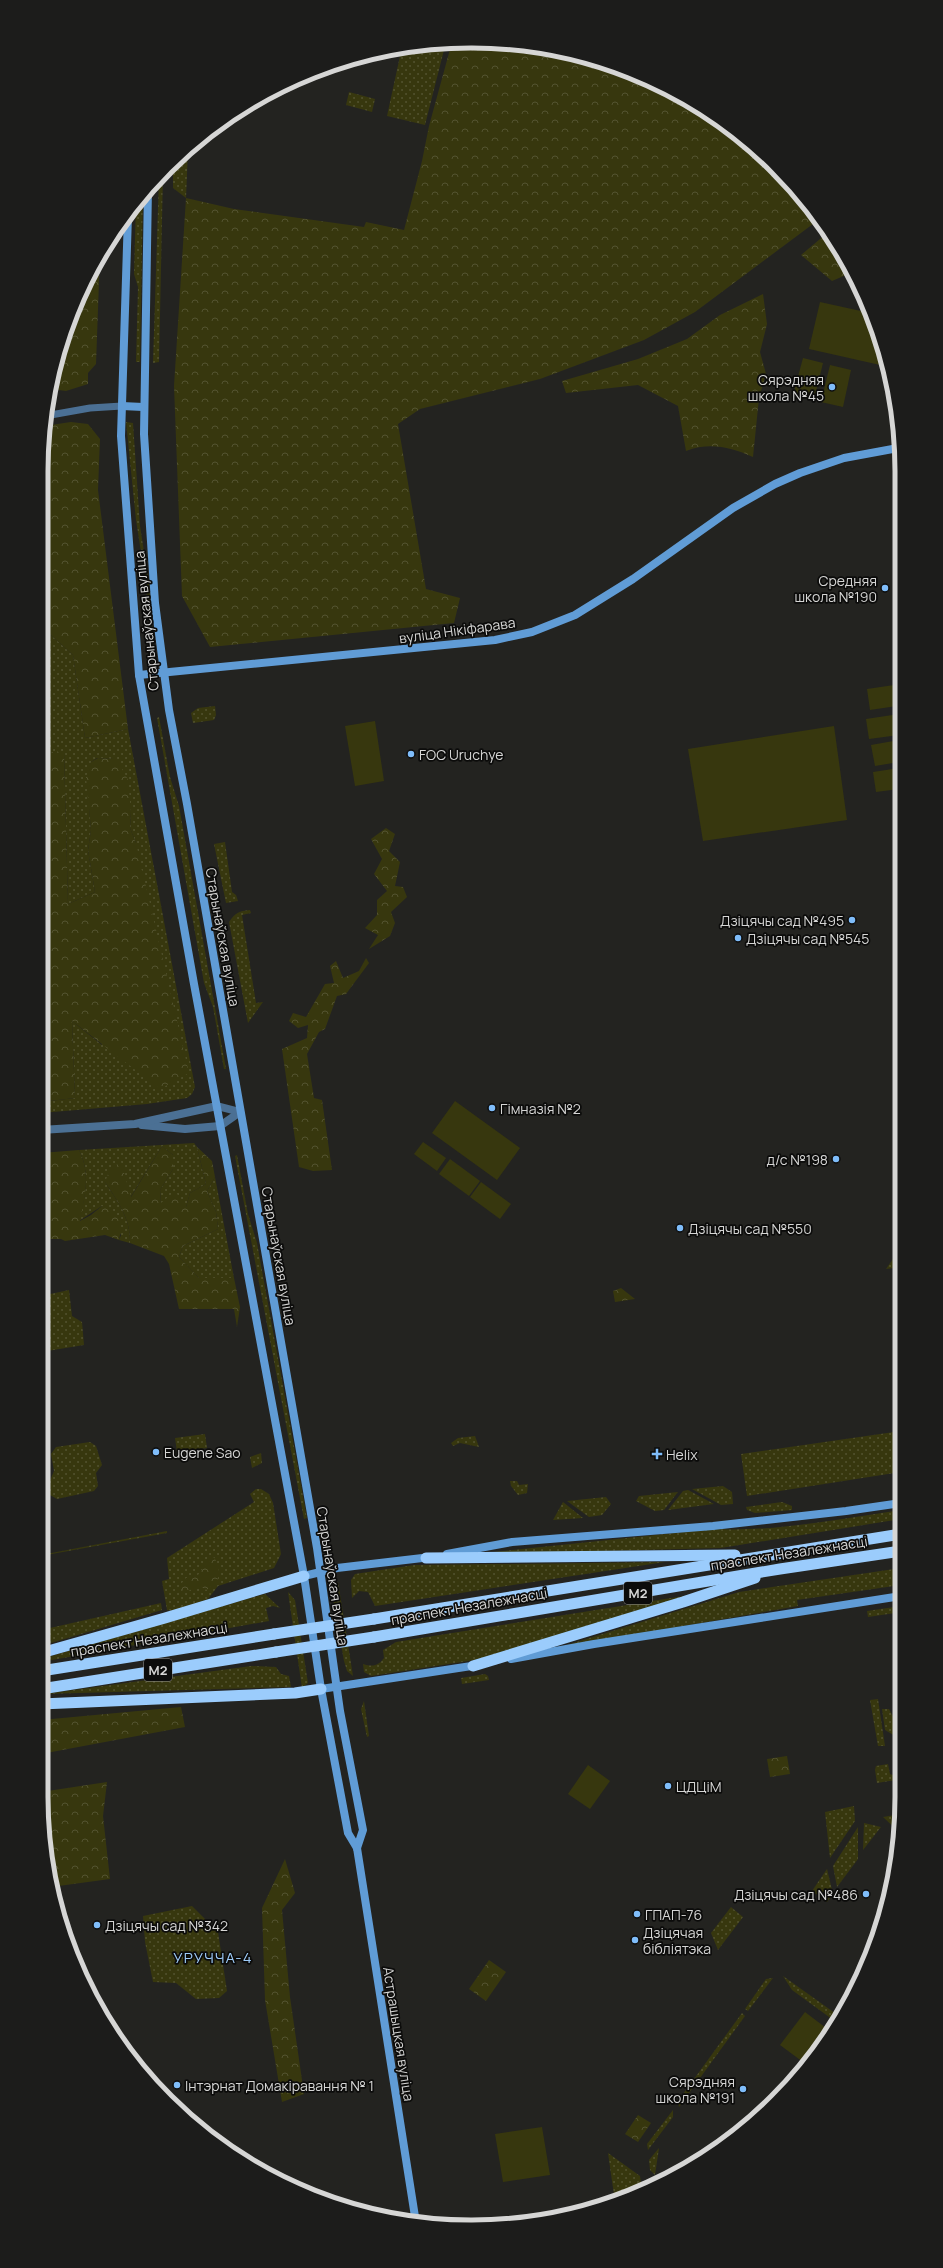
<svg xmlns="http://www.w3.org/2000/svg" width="943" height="2268" font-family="Manrope,sans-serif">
	<defs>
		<pattern id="grass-dots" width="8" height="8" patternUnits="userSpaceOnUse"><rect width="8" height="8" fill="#37370e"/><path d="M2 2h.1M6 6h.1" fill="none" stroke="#535330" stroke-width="1.8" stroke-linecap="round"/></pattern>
		<pattern id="forest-crowns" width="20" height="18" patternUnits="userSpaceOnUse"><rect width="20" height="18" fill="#37370e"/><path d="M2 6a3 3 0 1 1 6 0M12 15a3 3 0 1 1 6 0" fill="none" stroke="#535330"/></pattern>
	</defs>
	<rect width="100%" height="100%" fill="#232320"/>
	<g fill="url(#grass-dots)">
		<polygon points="446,42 425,125 387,116 400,56 393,54 394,50"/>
		<polygon points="349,92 375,99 372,112 346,105"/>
		<polygon points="188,150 186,198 173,188 173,164"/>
		<polygon points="163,173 159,362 153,363 159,178"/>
		<polygon points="143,195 140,362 136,362 138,287 134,274 136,204"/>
		<polygon points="126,422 133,423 140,526 149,584 153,637 150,637 146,584 136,520"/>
		<polygon points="41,626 73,655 85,738 128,729 195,1087 192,1094 187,1098 147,1104 41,1113 41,1102 75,1098 72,1021 102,1045 136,843 130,828 131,812 113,759 97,758 91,762 89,807 91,830 88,850 95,892 68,904 64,752 41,753"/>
		<polygon points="215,706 216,715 214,720 193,723 191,713 198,708"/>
		<polygon points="159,717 170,777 179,806 226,1069 224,1069 213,1007 204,983 157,718"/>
		<polygon points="225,842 232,892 236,895 238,901 226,903 214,844"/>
		<path d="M 250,910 L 251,913 L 242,915 L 256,1003 L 263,1002 L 248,1023 L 229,922 C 235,913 239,911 250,910 Z"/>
		<path d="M 194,1143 L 197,1147 L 206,1184 L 190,1193 L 186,1207 L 161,1204 L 160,1190 L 173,1169 L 173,1155 L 162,1146 L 130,1198 L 105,1182 C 118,1202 131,1219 130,1243 L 119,1240 L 121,1235 L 102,1206 L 79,1221 C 85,1197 91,1173 79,1150 Z"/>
		<polygon points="237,1155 248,1214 257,1243 307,1518 304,1519 235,1156"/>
		<polygon points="215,1177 234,1278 199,1278 179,1257 183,1246 218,1229 216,1212 207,1191"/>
		<polygon points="901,1252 901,1267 886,1269 897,1253"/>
		<polygon points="69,1290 72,1316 82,1322 84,1345 41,1352 41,1296"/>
		<polygon points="901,1431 901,1472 747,1496 741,1454"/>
		<polygon points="205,1434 207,1448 177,1452 175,1438"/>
		<polygon points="475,1436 479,1447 460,1443 453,1446 451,1443 458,1438"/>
		<polygon points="90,1442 96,1446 102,1465 96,1473 98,1486 94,1491 57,1499 50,1495 49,1483 54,1471 51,1454 56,1447"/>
		<polygon points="261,1453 262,1463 252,1468 250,1457"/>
		<polygon points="510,1481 517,1481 519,1485 528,1484 527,1493 518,1495 511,1486"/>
		<polygon points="723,1486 732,1492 733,1504 721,1505 692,1489"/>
		<polygon points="256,1489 261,1489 269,1494 273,1503 281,1554 274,1568 218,1586 208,1599 173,1611 167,1610 162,1581 169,1579 167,1558 254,1502 250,1494"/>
		<polygon points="688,1490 714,1504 668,1510 683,1491"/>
		<polygon points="678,1492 664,1510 655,1511 636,1501 639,1496"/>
		<polygon points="606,1497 611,1504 602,1515 589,1517 567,1501"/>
		<polygon points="563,1502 583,1518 553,1520"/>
		<polygon points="782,1502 792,1506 792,1510 755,1513 747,1510 746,1507"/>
		<path d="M 901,1510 L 901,1519 L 721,1548 L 475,1554 L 713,1529 C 776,1532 839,1519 901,1510 Z"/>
		<polygon points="167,1531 167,1533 41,1556 41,1555"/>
		<polygon points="665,1562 375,1606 368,1592 359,1591 352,1598 351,1580 355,1574 414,1565"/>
		<polygon points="901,1568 901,1585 797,1600 798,1606 557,1648 739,1592"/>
		<polygon points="338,1582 353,1676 347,1671 344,1661 332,1593 334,1585"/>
		<polygon points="288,1592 295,1600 308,1683 302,1688"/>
		<polygon points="265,1594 280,1608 273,1606 266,1608 269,1621 41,1662 41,1659"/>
		<path d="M 696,1594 L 481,1659 L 371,1676 L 364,1672 L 363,1664 C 373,1667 378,1666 384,1658 L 383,1650 L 396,1642 Z"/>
		<polygon points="161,1603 162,1610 41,1646 41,1630"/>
		<polygon points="901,1606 902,1612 868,1617 867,1611"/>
		<polygon points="251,1666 276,1667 281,1674 289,1676 291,1687 44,1694"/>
		<polygon points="485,1674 488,1676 489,1680 462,1684 461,1678"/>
		<polygon points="878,1699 885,1746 878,1746 870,1700"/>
		<polygon points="364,1701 369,1736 367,1737 361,1709"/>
		<polygon points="882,1709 889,1709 897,1724 902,1740 885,1730"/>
		<polygon points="888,1764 890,1774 902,1779 877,1783 875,1770 876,1766"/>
		<polygon points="854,1806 855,1821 830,1858 825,1812"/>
		<polygon points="901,1814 900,1833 883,1817"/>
		<polygon points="864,1823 881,1827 863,1850"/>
		<polygon points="858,1827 858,1859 837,1887 833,1866"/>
		<polygon points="827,1869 833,1894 827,1902 812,1891"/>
		<polygon points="192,1906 218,1932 227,1991 219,1998 196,1999 176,1983 153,1982 145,1942 143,1916"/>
		<polygon points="731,1907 743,1917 718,1950 711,1933"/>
		<polygon points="783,1976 839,2016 836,2022 792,1990"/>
		<polygon points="773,1978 748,2011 745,2009 766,1979"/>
		<polygon points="742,2013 745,2016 679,2107 678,2101"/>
		<polygon points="673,2110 673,2117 648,2150 647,2144"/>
		<polygon points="659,2148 655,2175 650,2170 649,2160"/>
		<polygon points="608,2153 640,2176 642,2190 615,2202"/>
	</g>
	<g fill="url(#forest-crowns)">
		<polygon points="452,42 527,45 610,64 711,114 795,188 817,221 695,312 644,340 540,379 420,409 398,424 426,589 460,598 454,623 210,647 182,596 174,386 186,198 234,209 364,227 366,222 404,230 422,161 429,126"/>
		<polygon points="826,234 858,281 859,286 846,275 832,281 801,255"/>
		<polygon points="100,254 96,364 88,373 88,384 66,391 51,389 64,333"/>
		<path d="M 763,294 L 767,324 L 760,352 L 766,374 L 759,398 L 753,457 C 730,447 710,442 686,451 L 678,406 L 638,385 L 566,393 L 562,381 L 638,359 L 687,339 L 720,315 Z"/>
		<polygon points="71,422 88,424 100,439 98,490 128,729 85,738 73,655 41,626 41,472 44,426"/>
		<polygon points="64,751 68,904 95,892 88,850 91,830 86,777 91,762 98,758 114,759 121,767 128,780 131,812 130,828 136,843 189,1073 160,1089 72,1021 75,1098 41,1102 41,753"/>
		<polygon points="386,828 395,834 389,851 400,862 395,886 403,887 407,897 391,912 395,923 390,936 369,949 378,935 365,928 377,915 377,900 387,891 374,874 382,859 371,839"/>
		<polygon points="366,958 369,963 346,994 337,996 325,1029 319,1032 307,1054 314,1098 322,1100 332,1170 313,1171 299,1167 282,1049 307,1038 308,1025 298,1028 289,1021 293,1013 306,1017 325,984 334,983 330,966 336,961 343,978 359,971"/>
		<path d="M 162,1146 L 173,1155 L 173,1169 L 160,1190 L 161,1203 L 175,1191 L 186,1207 L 190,1193 L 206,1184 L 197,1147 L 212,1161 L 215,1177 L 207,1191 L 216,1212 L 218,1229 L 183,1246 L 179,1257 L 199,1278 L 234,1278 L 240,1307 L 237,1327 L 234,1309 L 179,1309 L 169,1264 L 164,1256 L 130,1243 C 131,1219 118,1202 105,1182 L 110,1169 L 121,1162 L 131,1197 Z"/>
		<path d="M 79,1150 C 91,1173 85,1197 80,1221 L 91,1215 L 102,1206 C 117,1213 124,1222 119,1240 L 105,1235 L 65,1241 L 61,1239 L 41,1239 L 41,1153 Z"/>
		<polygon points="621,1288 635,1299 615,1302 613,1291"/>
		<path d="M 214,1557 C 222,1571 221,1582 206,1590 L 200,1586 L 183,1593 L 181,1584 L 186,1578 L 198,1575 L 206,1564 Z"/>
		<polygon points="902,1703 902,1725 900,1725 893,1704"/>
		<polygon points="181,1707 185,1727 41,1754 41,1720"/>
		<polygon points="787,1756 790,1774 770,1777 767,1759"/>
		<polygon points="107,1782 103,1816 110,1879 51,1887 41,1792"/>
		<polygon points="285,1859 295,1893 282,1910 290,1997 304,2094 282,2102 265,2000 262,1908"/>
		<polygon points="489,1960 506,1972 486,2001 469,1989"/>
		<polygon points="638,2115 651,2123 638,2142 625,2134"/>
	</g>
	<g fill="#37370e">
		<polygon points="820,302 870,313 889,367 809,349"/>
		<polygon points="803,358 823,363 814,400 793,395"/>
		<polygon points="830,365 851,370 843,407 821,402"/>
		<polygon points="894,685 897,706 870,710 867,689"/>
		<polygon points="899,714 899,735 869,739 866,719"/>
		<polygon points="375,721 384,781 355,786 345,726"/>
		<polygon points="834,726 847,820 703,841 688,749"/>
		<polygon points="899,740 899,762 875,766 871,745"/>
		<polygon points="899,768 899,789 876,792 873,772"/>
		<polygon points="455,1101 520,1148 497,1180 432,1133"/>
		<polygon points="423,1142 446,1158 437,1171 414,1154"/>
		<polygon points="450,1159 480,1181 469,1196 439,1174"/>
		<polygon points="481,1182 511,1204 500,1219 470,1197"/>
		<polygon points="588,1765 610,1781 590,1809 568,1794"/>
		<polygon points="805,2012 830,2031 807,2065 780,2045"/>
		<polygon points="542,2127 550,2175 503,2182 495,2134"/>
	</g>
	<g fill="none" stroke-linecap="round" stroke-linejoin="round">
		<g stroke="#4b7094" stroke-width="7">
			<polyline points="45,416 90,408 122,406"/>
			<polyline points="258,2169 259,2170"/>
		</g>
		<g stroke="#4b7094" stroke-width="8">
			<polyline points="142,1125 185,1129 220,1126 240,1112"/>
			<polyline points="41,1130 135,1124 217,1106 240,1112"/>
		</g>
		<g stroke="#609cd6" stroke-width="8">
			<polyline points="148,187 144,434 155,603 169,710 187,804 317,1548 340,1711 363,1830 357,1848"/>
			<polyline points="128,215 121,436 139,675 194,984 304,1576 321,1689 348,1833 357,1848 416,2223"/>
			<polyline points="122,406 143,407"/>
			<polyline points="139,675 495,640 532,632 575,615 633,579 733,508 775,484 800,473 844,458 898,448"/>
			<polyline points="447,1554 512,1542 713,1526 846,1511 901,1503"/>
			<polyline points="304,1576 337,1568 431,1557"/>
			<polyline points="511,1659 594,1644 901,1596"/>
			<polyline points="321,1689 478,1665"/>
		</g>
		<g stroke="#9bccfc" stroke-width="11">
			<polyline points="426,1558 735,1555"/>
			<polyline points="374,1619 901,1534"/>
			<polyline points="374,1637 780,1569 901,1551"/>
			<polyline points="41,1653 165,1618 304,1576"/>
			<polyline points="473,1666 683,1602 755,1578"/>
			<polyline points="41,1671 274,1634"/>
			<polyline points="41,1689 276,1652"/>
			<polyline points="41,1704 295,1693 321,1689"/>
		</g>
		<g stroke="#9bccfc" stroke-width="11">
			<polyline points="274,1634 374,1619"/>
			<polyline points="276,1652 374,1637"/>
		</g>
	</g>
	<g fill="#7fbdfa" stroke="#0c0c0b" stroke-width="1.5">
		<circle cx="832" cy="387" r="4"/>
		<circle cx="885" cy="588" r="4"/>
		<circle cx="411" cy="754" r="4"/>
		<circle cx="852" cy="920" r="4"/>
		<circle cx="738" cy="938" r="4"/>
		<circle cx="492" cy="1108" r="4"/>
		<circle cx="836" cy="1159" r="4"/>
		<circle cx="680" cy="1228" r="4"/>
		<circle cx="156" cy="1452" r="4"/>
		<path d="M655 1448h4v4h4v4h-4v4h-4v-4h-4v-4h4z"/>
		<circle cx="668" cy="1786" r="4"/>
		<circle cx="866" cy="1894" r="4"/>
		<circle cx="637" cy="1914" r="4"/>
		<circle cx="97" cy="1925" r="4"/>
		<circle cx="635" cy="1940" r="4"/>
		<circle cx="177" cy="2085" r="4"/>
		<circle cx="743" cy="2089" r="4"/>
	</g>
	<g text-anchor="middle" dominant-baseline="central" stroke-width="3.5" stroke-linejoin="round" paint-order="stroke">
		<g fill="#0c0c0b" stroke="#999998" stroke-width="1">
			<rect x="624" y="1582" width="28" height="22" rx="3"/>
			<rect x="144" y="1659" width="28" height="22" rx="3"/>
		</g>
		<g font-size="13" font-weight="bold" fill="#d6d6d5">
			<text x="638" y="1593">М2</text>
			<text x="158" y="1670">М2</text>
		</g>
		<g font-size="14" fill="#d6d6d5" stroke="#0c0c0b" text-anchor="start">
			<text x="824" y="379" text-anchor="end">Сярэдняя<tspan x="824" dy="16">школа №45</tspan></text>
			<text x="877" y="580" text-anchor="end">Средняя<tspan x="877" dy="16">школа №190</tspan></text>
			<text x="419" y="754">FOC Uruchye</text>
			<text x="844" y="920" text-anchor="end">Дзіцячы сад №495</text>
			<text x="746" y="938">Дзіцячы сад №545</text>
			<text x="500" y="1108">Гімназія №2</text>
			<text x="828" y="1159" text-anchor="end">д/с №198</text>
			<text x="688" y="1228">Дзіцячы сад №550</text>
			<text x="164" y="1452">Eugene Sao</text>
			<text x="666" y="1454">Helix</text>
			<text x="676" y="1786">ЦДЦіМ</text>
			<text x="858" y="1894" text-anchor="end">Дзіцячы сад №486</text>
			<text x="645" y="1914">ГПАП-76</text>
			<text x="105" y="1925">Дзіцячы сад №342</text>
			<text x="643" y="1932">Дзіцячая<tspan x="643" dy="16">бібліятэка</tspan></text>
			<text x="735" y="2081" text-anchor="end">Сярэдняя<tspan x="735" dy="16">школа №191</tspan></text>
			<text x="185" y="2085">Інтэрнат Домакіравання № 1</text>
		</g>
		<g font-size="14" fill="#d6d6d5" stroke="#0c0c0b">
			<text transform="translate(146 621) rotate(-96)">Старынаўская вуліца</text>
			<text transform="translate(457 630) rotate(-8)">вуліца Нікіфарава</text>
			<text transform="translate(223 937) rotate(80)">Старынаўская вуліца</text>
			<text transform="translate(279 1256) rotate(80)">Старынаўская вуліца</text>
			<text transform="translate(789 1553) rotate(-9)">праспект Незалежнасці</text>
			<text transform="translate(333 1576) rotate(81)">Старынаўская вуліца</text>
			<text transform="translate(469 1606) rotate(-10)">праспект Незалежнасці</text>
			<text transform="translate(149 1639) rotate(-9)">праспект Незалежнасці</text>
			<text transform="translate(399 2034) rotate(81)">Астрашыцкая вуліца</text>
		</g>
		<g font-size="15" letter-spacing="1" fill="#9eccf9" stroke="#0c0c0b">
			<text x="213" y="1957">УРУЧЧА-4</text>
		</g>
	</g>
	<path d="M0 0H943V2268H0ZM471 48H472A423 423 0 0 1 895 471V1797A423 423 0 0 1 472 2220H471A423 423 0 0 1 48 1797V471A423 423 0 0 1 471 48Z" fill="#1c1c1b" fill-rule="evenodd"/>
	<path fill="none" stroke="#d6d6d5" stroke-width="5" d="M471 48H472A423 423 0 0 1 895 471V1797A423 423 0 0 1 472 2220H471A423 423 0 0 1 48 1797V471A423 423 0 0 1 471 48Z"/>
</svg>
